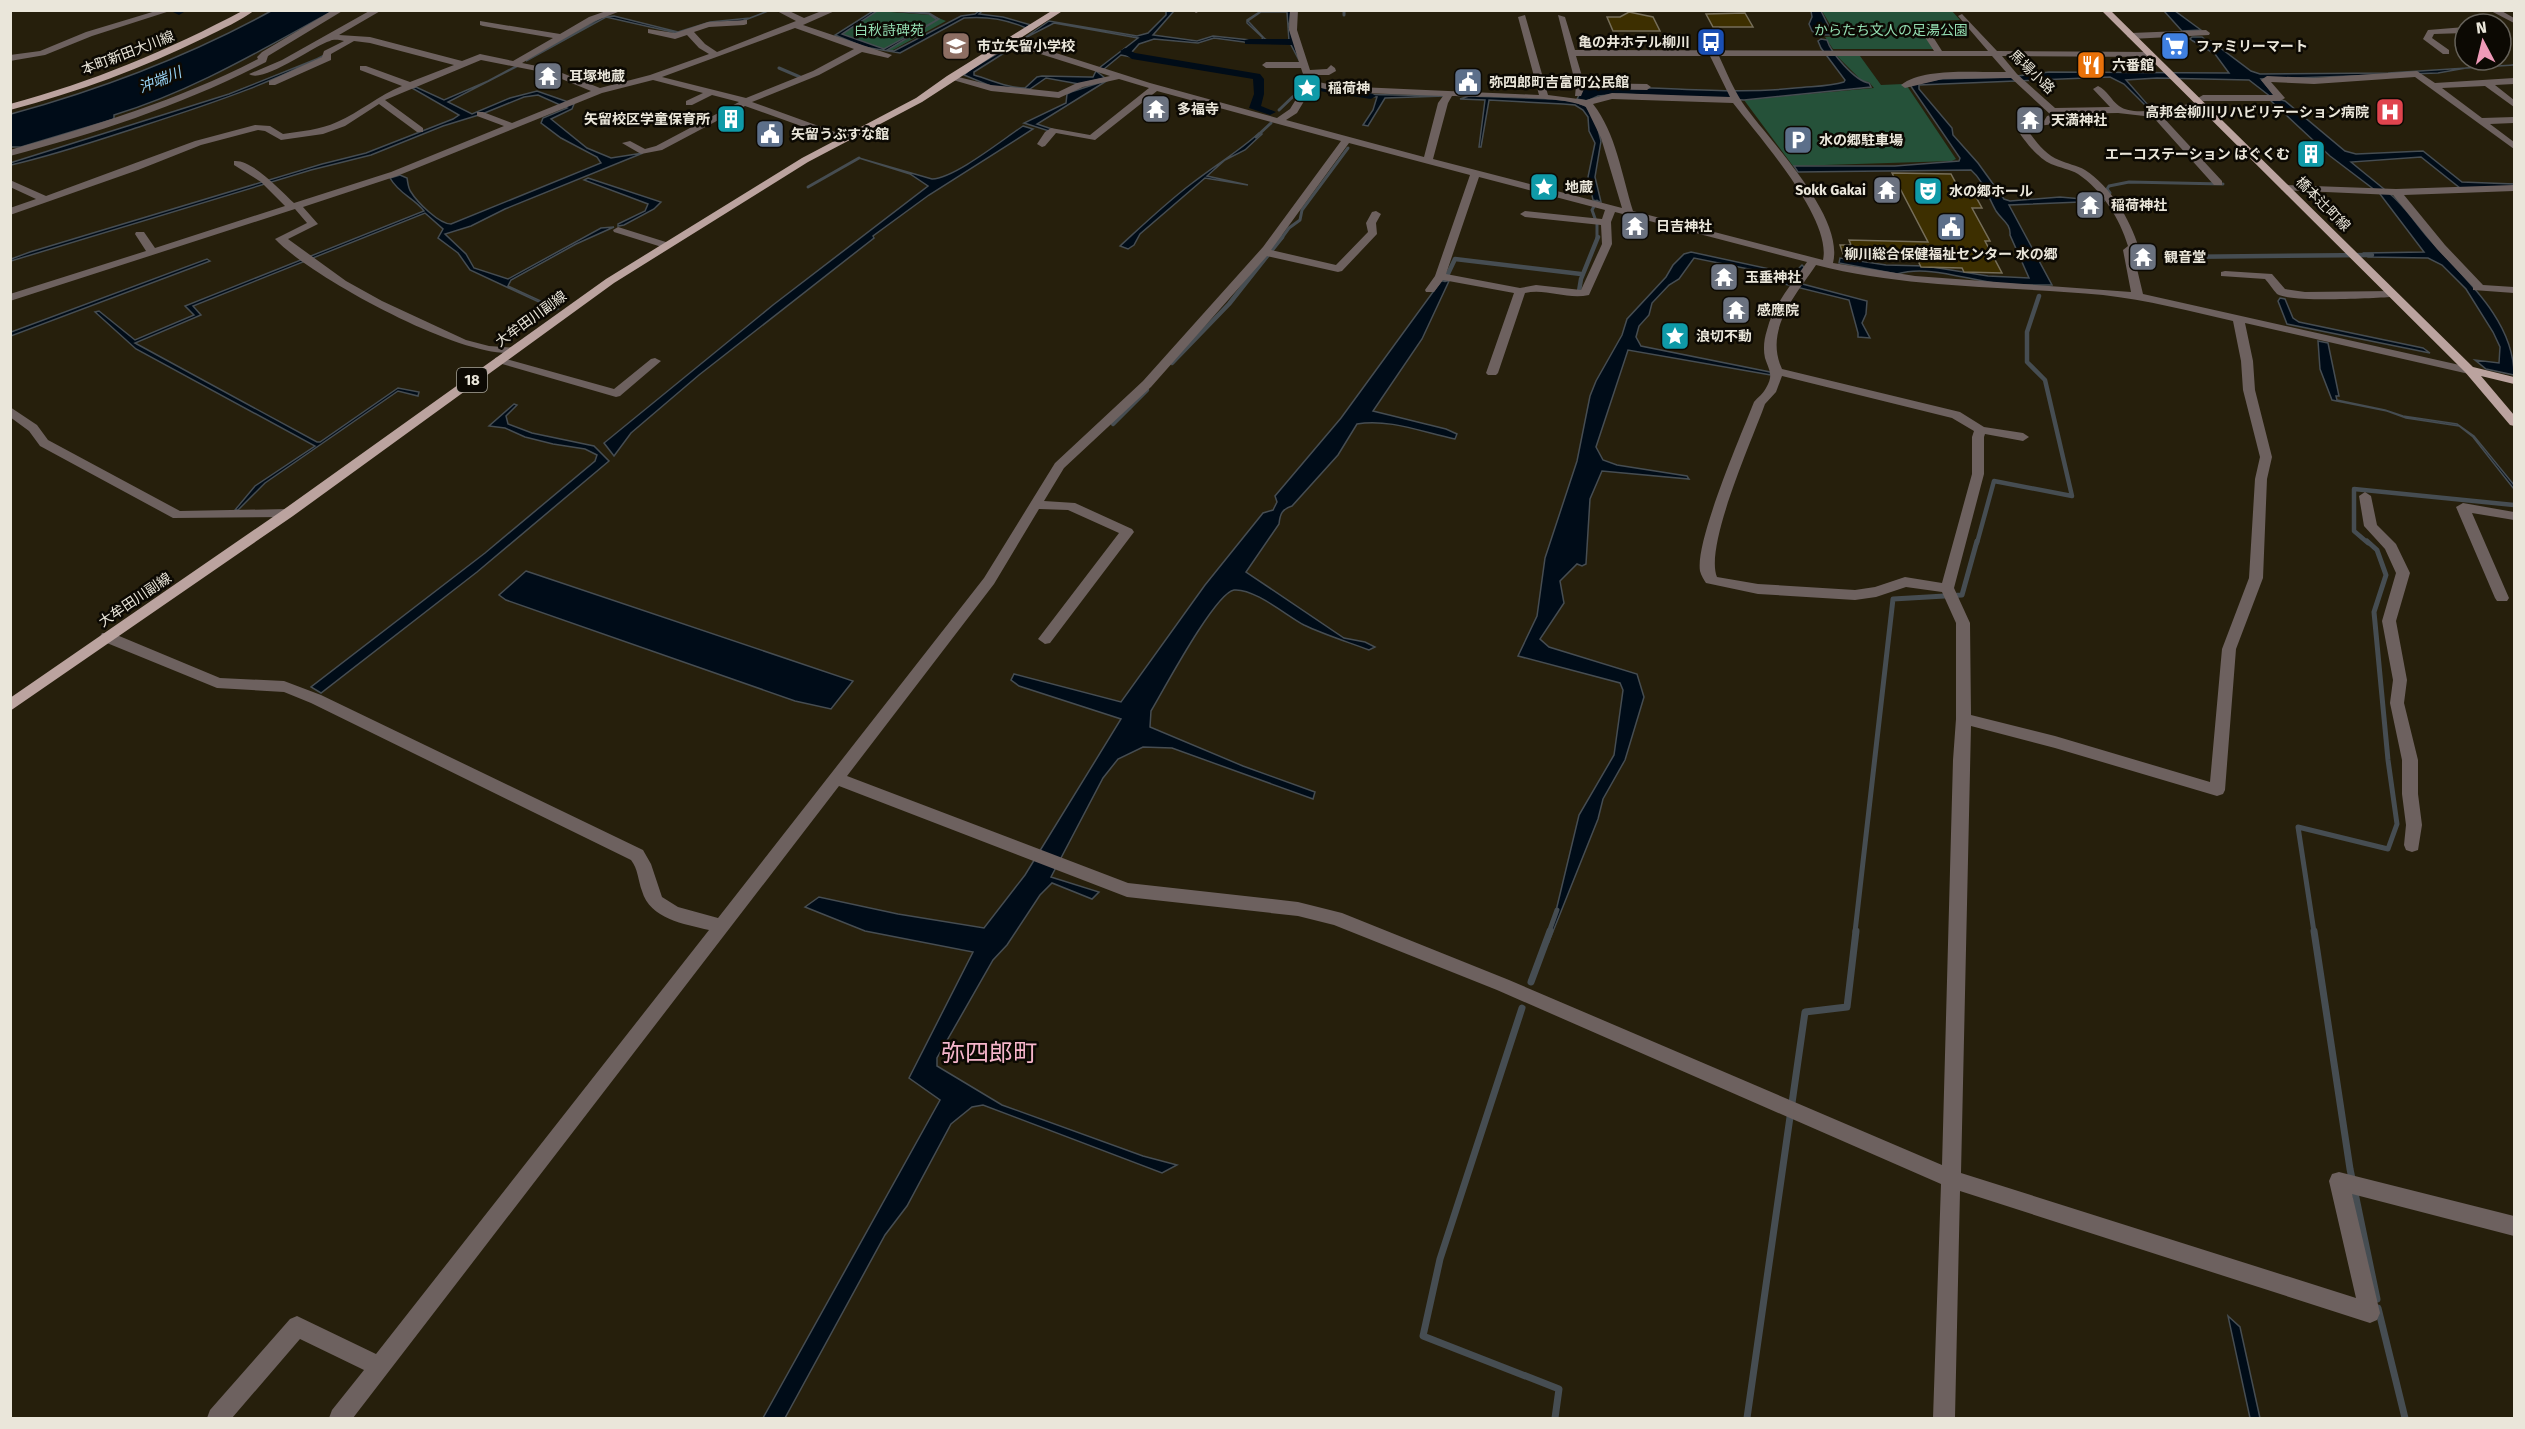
<svg xmlns="http://www.w3.org/2000/svg" width="2525" height="1429" font-family="'Fira Sans','Noto Sans JP',sans-serif">
	<rect width="100%" height="100%" fill="#261f0c"/>
	<g fill="#255139">
		<polygon points="877,11 931,15 946,21 891,51 868,46 842,33"/>
		<polygon points="1822,11 1952,11 1960,20 1928,21 1936,30 1923,30 1936,49 1833,49 1825,37 1837,36"/>
		<polygon points="1837,56 1860,56 1881,85 1903,84 1907,86 1956,159 1952,161 1793,166 1744,100 1874,88 1869,82 1862,81"/>
	</g>
	<g fill="#000c18" stroke="#464d52" stroke-width="1.5">
		<polygon points="1186,10 1174,11 1153,35 1197,41 1213,36 1260,41 1263,38 1247,23 1247,20 1261,11 1291,11 1289,26 1301,64 1289,41 1287,12 1261,12 1248,21 1265,39 1273,43 1244,42 1214,38 1198,43 1154,39 1139,44 1132,52 1133,55 1131,57 1121,55 1104,69 1099,68 1138,38 1054,23 1023,39 1049,21 1137,36 1148,33 1166,15 1166,11"/>
		<path d="M 271,11 L 333,11 C 261,50 191,92 114,115 L 114,119 L 21,147 L 11,147 L 11,114 C 102,89 189,56 271,11 Z"/>
		<polygon points="768,11 740,22 713,23 681,34 606,17 526,61 602,17 614,16 678,32 710,22 750,18"/>
		<path d="M 873,11 L 877,11 L 842,34 L 884,49 L 937,20 L 929,14 L 894,11 L 929,13 L 939,19 L 887,50 L 894,51 L 961,16 L 975,14 L 979,11 L 982,11 L 979,14 L 1003,17 L 1031,25 L 1026,28 C 1006,19 985,16 964,18 L 900,53 L 864,47 L 835,35 Z"/>
		<polygon points="1811,11 1821,11 1833,35 1818,35 1812,31 1809,24 1812,17"/>
		<polygon points="2164,11 2175,11 2201,30 2182,31"/>
		<path d="M 2192,37 L 2202,37 L 2207,41 L 2211,41 L 2251,71 L 2260,74 L 2388,73 L 2514,65 L 2466,68 L 2438,73 L 2261,79 L 2278,99 L 2285,101 L 2345,151 L 2356,154 L 2423,151 L 2462,182 L 2514,184 L 2514,188 L 2460,188 L 2421,157 L 2351,162 C 2364,173 2377,183 2390,194 C 2406,207 2418,227 2432,242 C 2466,280 2514,321 2514,375 L 2486,369 L 2475,360 L 2499,363 L 2500,347 L 2493,332 L 2466,289 L 2442,265 L 2428,258 L 2368,257 L 2364,253 L 2424,252 L 2380,194 L 2330,156 L 2271,101 L 2271,97 L 2249,80 L 2157,78 L 2126,80 L 2148,105 L 2147,107 L 2124,84 L 2110,77 L 1919,85 L 1919,89 L 1952,128 L 1953,135 L 1978,163 L 2004,199 L 2010,201 L 2060,197 L 2105,201 L 2009,205 L 2052,285 C 2033,285 2014,286 1995,283 C 1964,279 1928,265 1897,274 L 1839,263 L 1840,258 L 1886,265 L 1926,266 L 1988,276 L 2029,278 L 2010,235 C 2011,224 2002,220 1996,211 C 1988,197 1984,181 1971,170 L 1798,172 L 1794,166 L 1895,166 L 1959,161 L 1960,158 L 1910,85 L 1939,79 L 2009,77 L 2049,72 L 2229,73 L 2215,54 L 2193,41 L 2190,39 Z"/>
		<path d="M 1821,39 L 1827,40 C 1831,53 1855,81 1869,83 L 1871,87 L 1744,100 L 1621,94 L 1598,96 L 1587,101 L 1577,99 L 1583,88 C 1654,84 1724,96 1795,88 C 1811,86 1828,87 1844,82 L 1845,80 L 1821,48 L 1818,41 Z"/>
		<path d="M 350,41 C 286,79 213,103 142,126 C 99,140 55,155 11,165 L 10,163 L 229,94 L 319,58 Z"/>
		<path d="M 1010,46 L 1012,48 L 974,72 L 974,75 C 992,80 1007,88 1025,88 L 1037,77 L 1042,76 L 1089,77 L 1093,77 L 1096,71 L 1105,78 L 1079,84 L 1046,78 L 1030,89 L 993,87 L 964,75 L 971,69 Z"/>
		<path d="M 516,66 L 518,66 L 448,102 L 472,114 L 510,98 L 537,91 L 574,104 L 572,109 L 551,119 L 587,148 L 611,158 L 643,153 L 505,209 L 471,226 L 445,234 L 466,254 L 474,268 L 508,279 L 601,228 L 614,227 L 576,244 L 511,280 L 508,286 L 558,309 L 556,310 L 470,270 L 458,253 L 438,238 L 443,229 L 425,213 L 193,306 L 201,315 L 135,343 L 317,442 L 320,442 L 398,388 L 419,392 L 418,396 L 398,391 L 265,483 L 238,510 L 235,510 L 255,486 L 315,446 L 136,349 L 95,312 L 99,311 L 135,340 L 194,315 L 185,306 L 424,211 C 414,198 399,194 390,178 L 400,175 L 407,178 C 408,183 408,188 411,192 C 417,202 439,224 451,224 L 601,163 L 597,157 L 561,138 L 541,123 L 543,118 L 567,108 L 538,95 L 524,97 L 482,114 L 443,126 L 371,155 L 311,170 L 11,261 L 11,259 L 30,252 L 322,164 L 366,153 L 453,119 L 459,115 L 412,88 L 416,87 L 444,100 L 488,81 Z"/>
		<polygon points="1108,80 1037,124 1052,129 1049,131 1024,123 1066,103 1067,94 1071,92"/>
		<polygon points="1348,94 1445,96 1385,98 1368,126 1363,125 1373,110 1377,97"/>
		<polygon points="1469,96 1553,99 1573,101 1586,106 1596,121 1601,141 1595,177 1601,202 1593,200 1588,177 1595,143 1589,131 1588,117 1583,110 1575,105 1563,104 1489,100 1481,147 1479,147 1485,100 1460,99"/>
		<path d="M 1023,126 L 1033,129 L 929,195 L 873,236 L 874,238 L 699,375 L 631,433 L 614,456 L 604,443 L 773,305 L 928,186 L 910,174 L 859,158 L 932,179 C 955,178 1002,140 1023,126 Z"/>
		<path d="M 1259,133 L 1262,134 L 1245,150 L 1225,160 L 1207,176 L 1248,185 L 1205,178 L 1140,234 L 1134,245 L 1128,249 L 1120,246 C 1144,224 1166,203 1191,184 C 1214,166 1238,152 1259,133 Z"/>
		<polygon points="588,178 661,202 654,209 624,225 618,226 618,224 645,211 648,204 584,180"/>
		<polygon points="1691,252 1793,274 1802,265 1805,268 1795,282 1867,301 1866,314 1862,323 1870,338 1858,337 1858,333 1849,300 1784,284 1784,276 1694,258 1679,279 1669,285 1652,303 1649,315 1639,326 1636,337 1641,346 1770,372 1771,375 1628,350 1596,447 1603,460 1617,465 1687,476 1689,479 1602,471 1590,499 1586,564 1582,566 1577,564 1560,581 1564,603 1540,639 1549,647 1637,674 1644,697 1625,760 1603,799 1598,819 1548,944 1579,815 1614,755 1623,690 1620,683 1518,656 1537,616 1545,558 1577,461 1590,396 1596,381 1622,335 1627,319 1666,277 1673,265 1684,254"/>
		<polygon points="207,259 210,261 11,336 11,332"/>
		<path d="M 1441,281 L 1449,281 L 1422,339 L 1373,411 L 1446,429 L 1457,434 L 1455,439 C 1425,433 1388,418 1357,424 L 1338,455 L 1292,506 C 1282,509 1280,514 1279,524 L 1246,572 L 1344,638 L 1365,642 L 1375,647 L 1369,650 C 1348,642 1325,635 1304,625 C 1287,616 1254,588 1234,590 C 1215,593 1163,691 1151,711 L 1150,727 L 1243,766 L 1315,792 L 1313,799 L 1172,748 L 1143,747 L 1118,759 L 1103,778 L 1051,877 L 1099,892 L 1092,899 L 1052,883 L 1040,895 L 1007,945 L 993,960 L 937,1058 L 937,1066 L 1002,1105 L 1143,1156 L 1177,1165 L 1162,1173 L 983,1105 L 972,1107 L 951,1124 L 907,1206 L 885,1235 L 785,1418 L 763,1418 L 940,1100 L 909,1078 L 973,952 L 865,931 L 805,907 L 819,897 L 898,914 L 984,928 L 1025,875 L 1121,719 L 1019,686 L 1011,680 L 1014,674 L 1121,702 L 1205,585 L 1263,513 L 1273,510 L 1277,502 L 1275,496 L 1341,418 Z"/>
		<polygon points="2280,298 2285,299 2293,318 2299,322 2423,348 2430,353 2287,324 2278,301"/>
		<polygon points="2318,341 2328,343 2339,396 2336,396 2337,400 2385,410 2403,416 2457,424 2474,436 2514,485 2514,489 2473,437 2459,426 2406,418 2387,411 2332,400 2320,369"/>
		<polygon points="514,404 517,405 506,416 508,424 532,433 594,446 609,461 477,572 321,693 311,687 485,553 595,461 597,455 585,449 553,444 525,437 505,428 489,426"/>
		<polygon points="526,571 853,681 831,709 795,701 506,600 499,595"/>
		<polygon points="2228,1316 2240,1327 2260,1418 2250,1418"/>
	</g>
	<g fill="none" stroke-linecap="round" stroke-linejoin="round">
		<g stroke="#464d52" stroke-width="3">
			<polyline points="1344,10 1344,15"/>
			<polyline points="779,68 800,77"/>
			<polyline points="1279,110 1304,86"/>
			<polyline points="1256,137 1271,123"/>
			<polyline points="808,187 859,158"/>
			<polyline points="2097,200 2107,198 2110,193 2107,189 2109,186 2129,182 2223,184"/>
			<polyline points="1597,201 1592,210 1597,224 1597,239"/>
			<polyline points="1281,239 1289,228 1300,220 1302,210 1348,148"/>
		</g>
		<g stroke="#464d52" stroke-width="4.5">
			<polyline points="2175,257 2372,255"/>
			<polyline points="1445,280 1455,259 1581,274"/>
			<polyline points="1579,291 1581,279 1598,237"/>
			<polyline points="1172,363 1229,304 1282,237"/>
			<polyline points="1113,424 1147,390"/>
			<polyline points="1977,543 1994,481 2072,496 2045,380 2027,362 2027,332 2039,296"/>
			<polyline points="2368,543 2354,531 2354,489 2514,505"/>
		</g>
		<g stroke="#464d52" stroke-width="5">
			<polyline points="1549,932 1557,910"/>
			<polyline points="1855,932 1893,599 1962,595 1977,541"/>
			<polyline points="2314,932 2298,827 2388,849 2397,824 2388,760 2374,612 2386,575 2377,550 2367,541"/>
		</g>
		<g stroke="#464d52" stroke-width="7">
			<polyline points="2314,931 2350,1169 2377,1299"/>
			<polyline points="1531,982 1550,931"/>
			<polyline points="1522,1008 1440,1259 1423,1336 1559,1389 1555,1418"/>
			<polyline points="2378,1308 2405,1418"/>
			<polyline points="1747,1418 1805,1012 1847,1007 1856,931"/>
		</g>
		<g fill="#000c18" fill-rule="evenodd">
			<polygon points="169,10 183,10 184,12 179,15"/>
			<polygon points="1249,39 1292,39 1297,42 1292,45 1245,44 1245,40"/>
			<polygon points="1125,48 1135,53 1260,74 1264,79 1264,94 1261,106 1276,112 1270,115 1249,108 1254,94 1253,79 1132,59 1120,51"/>
			<polygon points="1323,86 1371,93 1376,96 1371,99 1319,91 1318,89"/>
		</g>
	</g>
	<g fill="#3d2f00" stroke="#766e59" stroke-width="1.5">
		<polygon points="1629,12 1653,17 1660,31 1613,31 1607,17 1620,17"/>
		<polygon points="1745,13 1753,27 1713,27 1706,14"/>
		<polygon points="1892,173 1951,174 1958,187 1971,188 1982,208 1972,208 1990,241 1985,241 2002,273 1964,272 1962,268 1921,267 1918,261 1845,259 1840,245 1851,245 1849,240 1928,242"/>
	</g>
	<g fill="none" stroke-linecap="round" stroke-linejoin="round">
		<g fill="#6d615f" fill-rule="evenodd">
			<polygon points="159,10 173,10 92,36 45,55 10,61 10,55 40,51 86,32"/>
			<path d="M 333,10 L 344,10 L 268,56 L 266,62 C 185,104 98,133 10,156 L 10,150 C 96,125 179,100 258,59 L 257,57 L 262,52 Z"/>
			<path d="M 371,10 L 382,10 L 339,35 L 370,37 L 462,61 L 480,54 L 513,61 L 553,38 L 483,26 L 480,25 L 480,21 L 560,34 L 589,17 L 609,10 L 623,10 L 595,21 L 522,63 L 552,69 L 600,88 L 650,75 L 709,54 L 699,48 L 687,35 L 675,39 L 648,33 L 648,29 L 675,33 L 708,22 L 747,20 L 747,24 L 744,25 L 709,27 L 694,32 L 705,44 L 717,52 L 796,21 L 775,10 L 787,10 L 804,18 L 824,10 L 837,10 L 803,25 L 892,55 L 888,58 L 862,52 L 819,75 L 752,102 L 849,137 L 849,141 L 843,141 L 745,106 L 662,150 L 641,154 L 622,143 L 630,141 L 645,149 L 656,146 L 739,102 L 712,95 L 692,105 L 686,105 L 686,101 L 703,93 L 653,80 L 602,93 L 397,176 L 303,207 L 318,224 L 288,239 L 346,281 L 382,301 L 466,340 L 489,346 L 517,348 L 517,352 C 468,363 309,276 275,239 L 307,223 L 295,209 L 10,301 L 10,294 L 146,251 L 135,234 L 136,232 L 144,232 L 155,248 L 285,206 L 261,182 L 234,165 L 234,161 C 252,159 281,191 294,203 L 391,172 L 504,126 L 477,116 L 477,112 L 483,112 L 512,123 L 591,91 L 547,73 L 481,60 L 385,100 L 423,128 L 423,132 L 417,132 L 379,104 L 345,126 L 323,134 L 281,140 L 265,131 L 258,130 L 201,145 L 138,170 L 10,215 L 10,208 L 36,199 L 10,187 L 10,180 L 46,196 L 195,141 L 255,125 L 270,126 L 283,134 C 301,131 320,130 337,122 C 360,112 379,95 402,86 L 360,70 L 360,66 L 366,66 L 410,82 L 454,65 L 370,43 L 354,41 L 331,54 L 331,60 L 275,85 L 269,85 L 269,81 L 322,57 L 324,51 L 344,41 C 339,40 334,39 330,41 C 313,46 263,84 249,74 L 282,60 ZM 795,28 L 854,49 L 813,71 L 746,98 L 662,77 Z"/>
			<polygon points="1192,10 1202,10 1196,13"/>
			<path d="M 1290,10 L 1298,10 L 1297,30 L 1310,70 L 1327,69 L 1331,65 L 1335,68 L 1336,71 L 1329,75 L 1312,75 L 1314,81 L 1337,86 L 1539,95 L 1518,17 L 1525,15 L 1548,95 L 1586,100 L 1612,93 L 1730,97 L 1710,56 L 1576,56 L 1584,83 L 1647,84 L 1651,87 L 1647,90 L 1584,89 L 1581,96 L 1575,96 L 1576,86 L 1558,15 L 1565,17 L 1575,50 L 1934,51 L 1921,31 L 1925,28 L 1928,29 L 1942,51 L 1988,51 L 1958,16 L 1962,14 L 1997,51 L 2153,52 L 2153,56 L 2150,57 L 2002,56 L 2017,74 L 2055,108 L 2110,107 L 2093,89 L 2098,86 C 2107,90 2111,100 2119,106 C 2135,118 2175,106 2194,103 L 2199,106 L 2161,115 L 2222,181 L 2222,185 L 2214,185 L 2153,117 L 2118,113 L 2059,114 L 2062,118 L 2055,121 L 2053,124 L 2026,128 C 2034,139 2045,155 2059,160 C 2067,164 2077,165 2085,170 C 2111,187 2130,219 2139,248 L 2133,252 L 2143,294 L 2473,368 L 2475,370 L 2469,374 L 2245,323 L 2253,361 L 2255,390 L 2272,457 L 2267,479 L 2263,578 L 2236,649 L 2225,790 L 2223,794 L 2217,796 L 2055,748 L 1971,726 L 1961,1173 L 2356,1298 L 2329,1181 L 2332,1174 L 2339,1172 L 2514,1216 L 2514,1236 L 2352,1194 L 2380,1313 L 2377,1320 L 2370,1323 L 1960,1191 L 1955,1418 L 1933,1418 L 1941,1184 L 1497,990 L 1334,925 L 1298,916 L 1127,897 L 839,786 L 353,1418 L 329,1418 L 332,1410 L 364,1370 L 300,1339 L 232,1418 L 207,1418 L 210,1410 L 290,1319 L 297,1316 L 376,1354 L 709,930 C 684,924 650,919 642,891 C 638,880 638,869 631,860 L 311,703 L 284,692 L 217,688 L 102,641 L 100,637 L 102,633 L 112,633 L 220,678 L 284,681 L 321,695 L 643,850 L 651,864 L 662,897 L 678,907 L 718,918 L 984,578 L 1055,463 L 1143,381 L 1263,247 L 1341,141 L 1157,91 L 1095,140 L 1056,133 L 1045,146 L 1042,147 L 1037,144 L 1045,132 L 1051,128 L 1090,135 L 1149,88 L 1119,79 L 1083,87 L 1059,98 L 991,91 L 946,78 L 950,75 L 991,85 L 1058,92 L 1077,83 L 1110,76 L 1009,44 L 1008,42 L 1012,39 L 1150,83 L 1277,118 L 1290,109 L 1306,83 L 1301,68 L 1266,68 L 1262,65 L 1266,62 L 1299,62 L 1289,30 ZM 1719,56 L 1992,56 L 2006,72 C 1977,73 1924,67 1901,85 L 1905,88 L 1943,79 L 2011,78 L 2051,115 L 2047,116 L 2044,121 C 2034,122 2024,120 2016,127 C 2023,140 2038,158 2051,164 C 2060,168 2070,169 2078,174 C 2102,190 2120,219 2128,246 L 2123,250 L 2131,292 L 1915,276 L 1833,263 C 1845,215 1768,140 1742,102 C 1733,88 1726,71 1719,56 ZM 1313,86 L 1337,92 L 1443,96 L 1438,103 L 1424,157 L 1286,120 L 1297,113 ZM 1452,96 C 1480,98 1564,95 1586,107 L 1601,138 L 1622,208 L 1433,159 L 1448,103 ZM 1612,99 L 1733,103 C 1759,137 1832,218 1823,260 L 1633,211 C 1622,176 1616,133 1593,104 ZM 1349,143 L 1470,175 L 1435,276 L 1425,290 L 1426,292 L 1434,292 L 1443,280 L 1514,293 L 1486,373 L 1488,375 L 1496,375 L 1498,373 L 1525,293 C 1546,288 1567,300 1589,295 L 1612,244 L 1611,222 L 1615,212 L 1807,262 C 1792,284 1773,305 1767,330 C 1764,339 1763,349 1765,358 C 1769,371 1774,374 1766,388 C 1763,394 1758,397 1754,402 C 1741,435 1695,541 1700,571 C 1701,575 1704,580 1706,583 L 1758,594 L 1855,600 L 1876,597 L 1906,587 L 1942,592 L 1956,623 L 1956,719 L 1953,760 L 1942,1165 L 1509,980 L 1342,913 L 1298,902 L 1128,883 L 847,776 L 994,584 L 1039,509 L 1068,510 L 1119,533 L 1038,639 L 1045,644 L 1050,643 L 1134,532 L 1132,529 L 1075,503 L 1044,501 L 1064,468 L 1151,387 L 1267,256 L 1338,272 L 1342,271 L 1377,234 L 1376,223 L 1381,214 L 1376,211 L 1372,212 L 1366,223 L 1368,232 L 1336,265 L 1271,250 ZM 1479,177 L 1605,210 L 1602,219 L 1525,211 L 1520,214 L 1525,217 L 1601,225 L 1602,244 L 1581,290 L 1536,285 L 1520,288 L 1446,274 ZM 1816,265 C 1910,289 2007,286 2103,295 C 2147,300 2190,311 2233,321 L 2241,361 L 2243,390 L 2260,457 L 2255,479 L 2249,578 L 2222,649 L 2210,782 L 2055,736 L 1971,715 L 1970,623 L 1954,588 L 1984,474 L 1984,437 L 1985,434 L 2023,441 L 2029,437 L 2023,433 L 1984,427 L 1960,412 L 1782,369 C 1764,330 1795,296 1816,265 ZM 1782,376 L 1952,418 L 1974,431 L 1972,437 L 1972,474 L 1942,583 L 1905,577 L 1875,587 L 1855,590 L 1758,584 L 1717,577 C 1704,546 1753,438 1765,404 L 1776,392 Z"/>
			<polygon points="2489,10 2500,10 2514,18 2514,23"/>
			<polygon points="2465,27 2465,33 2434,34 2432,38 2449,50 2449,54 2443,54 2423,39 2428,30"/>
			<polygon points="2206,30 2210,33 2209,35 2131,39 2127,36 2131,33"/>
			<polygon points="2501,49 2505,51 2505,55 2501,55"/>
			<polygon points="2417,71 2435,83 2514,78 2514,84 2495,85 2514,100 2514,107 2485,86 2442,88 2482,118 2514,117 2514,123 2490,124 2514,142 2514,149 2415,77 2314,84 2271,82 2285,98 2280,101 2203,101 2198,98 2203,95 2273,95 2261,80 2267,76 2314,78"/>
			<polygon points="2286,185 2396,189 2514,185 2514,191 2404,195 2445,245 2483,285 2514,287 2514,293 2473,290 2473,287 2437,249 2393,195 2282,190 2281,188"/>
			<polygon points="618,227 669,243 670,245 665,248 614,232 613,230"/>
			<path d="M 2225,271 L 2272,274 L 2285,289 L 2305,292 L 2392,291 L 2397,294 L 2392,297 C 2372,298 2291,303 2277,294 C 2273,290 2269,283 2265,279 L 2221,276 L 2221,272 Z"/>
			<polygon points="499,357 614,389 651,359 655,358 661,361 620,396 616,397 495,362 495,358"/>
			<polygon points="10,407 37,425 48,440 180,511 288,509 295,513 288,517 173,518 40,446 29,431 10,417"/>
			<polygon points="2365,492 2371,496 2377,525 2396,544 2410,573 2396,621 2407,680 2404,703 2418,760 2418,794 2422,825 2418,850 2412,852 2406,850 2404,845 2406,825 2402,794 2402,760 2390,703 2393,680 2382,621 2396,573 2385,549 2364,526 2359,496"/>
			<polygon points="2463,503 2514,512 2514,520 2472,513 2509,598 2507,601 2497,601 2495,598 2456,507"/>
		</g>
		<g fill="#bba39f" fill-rule="evenodd">
			<path d="M 244,10 L 255,10 C 240,21 222,29 206,37 C 143,68 78,92 10,110 L 10,104 C 92,82 169,50 244,10 Z"/>
			<polygon points="1053,10 1064,10 922,102 808,162 614,283 293,516 10,711 10,698 283,510 606,279 802,158 916,98 947,76"/>
			<polygon points="2101,10 2110,10 2473,367 2514,377 2514,384 2481,376 2514,415 2514,426 2510,425 2465,372"/>
		</g>
	</g>
	<defs>
		<g id="bus-square" transform="scale(1.5)"><rect x="-9" y="-9" width="18" height="18" rx="4" fill="#1a4fb4" stroke="#0c0903"/><path d="M-5-6H5V4H4V6H2V4H-2V6H-4V4H-5ZM-3.5-4V0h7V-4ZM-3.5 1.2v1.5H-2V1.2ZM2 1.2v1.5H3.5V1.2Z" fill="#fff"/></g>
		<g id="school-square" transform="scale(1.5)"><rect x="-9" y="-9" width="18" height="18" rx="4" fill="#8d6e63" stroke="#0c0903"/><path d="M0-5L7-2L0 1L-7-2ZM-4 1L0 2.5L4 1V4Q0 6-4 4Z" fill="#fff"/></g>
		<g id="supermarket-square" transform="scale(1.5)"><rect x="-9" y="-9" width="18" height="18" rx="4" fill="#3f7fe0" stroke="#0c0903"/><path d="M-6-5.5h2.5l.6 2H6L4.5 2H-2.5L-4.4-4H-6ZM-1.5 3.2a1.3 1.3 0 1 0 .1 0ZM3 3.2a1.3 1.3 0 1 0 .1 0Z" fill="#fff"/></g>
		<g id="restaurant-square" transform="scale(1.5)"><rect x="-9" y="-9" width="18" height="18" rx="4" fill="#e8710a" stroke="#0c0903"/><path d="M-5-6h1v4h1v-4h1v4h1v-4h1v5L-1.5 .5V6h-2V.5L-5-1ZM5-6V6H3V1.5H1.5Q1.5-4 5-6Z" fill="#fff"/></g>
		<g id="temple-square" transform="scale(1.5)"><rect x="-9" y="-9" width="18" height="18" rx="4" fill="#6b7280" stroke="#0c0903"/><path d="M0-6L5-2H3V0L6.5 2.5H4V6H1.5V3h-3V6H-4V2.5H-6.5L-3 0V-2H-5Z" fill="#fff"/></g>
		<g id="civic-square" transform="scale(1.5)"><rect x="-9" y="-9" width="18" height="18" rx="4" fill="#5c6f8a" stroke="#0c0903"/><path d="M-.6-6.5H3V-4.5H.6V-3L4-1V1h2V6H-6V1h2V-1L-.6-3ZM-1.2 2.5V6h2.4V2.5Z" fill="#fff"/></g>
		<g id="sight-square" transform="scale(1.5)"><rect x="-9" y="-9" width="18" height="18" rx="4" fill="#0f9aa8" stroke="#0c0903"/><path d="M0-6L1.8-2.2L6-1.7L2.9 1.2L3.7 5.4L0 3.3L-3.7 5.4L-2.9 1.2L-6-1.7L-1.8-2.2Z" fill="#fff"/></g>
		<g id="hospital-square" transform="scale(1.5)"><rect x="-9" y="-9" width="18" height="18" rx="4" fill="#e0444e" stroke="#0c0903"/><path d="M-5-5h3v3.5h4V-5h3V5h-3V1.5h-4V5h-3Z" fill="#fff"/></g>
		<g id="building-square" transform="scale(1.5)"><rect x="-9" y="-9" width="18" height="18" rx="4" fill="#0f9aa8" stroke="#0c0903"/><path d="M-4-6H4V6H1V3H-1V6H-4ZM-2.5-4.3h1.7v1.8h-1.7ZM.8-4.3h1.7v1.8H.8ZM-2.5-1h1.7V.8h-1.7ZM.8-1h1.7V.8H.8Z" fill="#fff"/></g>
		<g id="parking-square" transform="scale(1.5)"><rect x="-9" y="-9" width="18" height="18" rx="4" fill="#5c6f8a" stroke="#0c0903"/><path d="M-3.5-5.5H1a3.5 3.5 0 0 1 0 7H-1V5.5H-3.5ZM-1-3.4V-.6H.8a1.4 1.4 0 0 0 0-2.8Z" fill="#fff"/></g>
		<g id="theatre-square" transform="scale(1.5)"><rect x="-9" y="-9" width="18" height="18" rx="4" fill="#0f9aa8" stroke="#0c0903"/><path d="M-5-5.5Q0-4 5-5.5V0Q5 5 0 6Q-5 5-5 0ZM-3.3-2.5H-1v1.5H-3.3ZM1-2.5H3.3v1.5H1ZM-2.8 1Q0 5.5 2.8 1Z" fill="#fff"/></g>
	</defs>
	<g fill-rule="evenodd">
		<use href="#bus-square" x="1711" y="42"/>
		<use href="#school-square" x="956" y="46"/>
		<use href="#supermarket-square" x="2175" y="46"/>
		<use href="#restaurant-square" x="2091" y="65"/>
		<use href="#temple-square" x="548" y="76"/>
		<use href="#civic-square" x="1468" y="82"/>
		<use href="#sight-square" x="1307" y="88"/>
		<use href="#temple-square" x="1156" y="109"/>
		<use href="#hospital-square" x="2390" y="112"/>
		<use href="#building-square" x="731" y="119"/>
		<use href="#temple-square" x="2030" y="120"/>
		<use href="#civic-square" x="770" y="134"/>
		<use href="#parking-square" x="1798" y="140"/>
		<use href="#building-square" x="2311" y="154"/>
		<use href="#sight-square" x="1544" y="187"/>
		<use href="#temple-square" x="1887" y="190"/>
		<use href="#theatre-square" x="1928" y="191"/>
		<use href="#temple-square" x="2090" y="205"/>
		<use href="#temple-square" x="1635" y="226"/>
		<use href="#civic-square" x="1951" y="227"/>
		<use href="#temple-square" x="2143" y="257"/>
		<use href="#temple-square" x="1724" y="277"/>
		<use href="#temple-square" x="1736" y="310"/>
		<use href="#sight-square" x="1675" y="336"/>
	</g>
	<g text-anchor="middle" dominant-baseline="central" stroke-width="5" stroke-linejoin="round" paint-order="stroke">
		<g font-size="14" fill="#94deb2" stroke="#0c0903">
			<text x="889" y="30">白秋詩碑苑</text>
			<text x="1891" y="30">からたち文人の足湯公園</text>
		</g>
		<g font-size="14" font-weight="bold" fill="#eae6da" stroke="#0c0903" text-anchor="start">
			<text x="1690" y="42" text-anchor="end">亀の井ホテル柳川</text>
			<text x="977" y="46">市立矢留小学校</text>
			<text x="2196" y="46">ファミリーマート</text>
			<text x="2112" y="65">六番館</text>
			<text x="569" y="76">耳塚地蔵</text>
			<text x="1489" y="82">弥四郎町吉富町公民館</text>
			<text x="1328" y="88">稲荷神</text>
			<text x="1177" y="109">多福寺</text>
			<text x="2369" y="112" text-anchor="end">高邦会柳川リハビリテーション病院</text>
			<text x="710" y="119" text-anchor="end">矢留校区学童保育所</text>
			<text x="2051" y="120">天満神社</text>
			<text x="791" y="134">矢留うぶすな館</text>
			<text x="1819" y="140">水の郷駐車場</text>
			<text x="2290" y="154" text-anchor="end">エーコステーション はぐくむ</text>
			<text x="1565" y="187">地蔵</text>
			<text x="1866" y="190" text-anchor="end">Sokk Gakai</text>
			<text x="1949" y="191">水の郷ホール</text>
			<text x="2111" y="205">稲荷神社</text>
			<text x="1656" y="226">日吉神社</text>
			<text x="1951" y="254" text-anchor="middle">柳川総合保健福祉センター 水の郷</text>
			<text x="2164" y="257">観音堂</text>
			<text x="1745" y="277">玉垂神社</text>
			<text x="1757" y="310">感應院</text>
			<text x="1696" y="336">浪切不動</text>
		</g>
		<g font-size="14" fill="#eae6da" stroke="#0c0903">
			<text transform="translate(128 53) rotate(-21)">本町新田大川線</text>
			<text transform="translate(2032 72) rotate(44)">馬場小路</text>
			<text transform="translate(2323 204) rotate(45)">橋本辻町線</text>
			<text transform="translate(531 319) rotate(-36)">大牟田川副線</text>
			<text transform="translate(135 600) rotate(-34)">大牟田川副線</text>
		</g>
		<g font-size="15" font-style="italic" fill="#98d3f5" stroke="#0c0903">
			<text transform="translate(160 80) rotate(-22)">沖端川</text>
		</g>
		<rect fill="#0c0903" stroke="#a7a49a" stroke-width="1.5" x="457" y="368" width="30" height="24" rx="4.5"/>
		<g font-size="15" font-weight="bold" fill="#eae6da">
			<text x="472" y="380">18</text>
		</g>
		<g font-size="24" fill="#f6b5cb" stroke="#0c0903">
			<text x="989" y="1053">弥四郎町</text>
		</g>
	</g>
	<rect width="2525" height="1429" fill="none" stroke="#eae6da" stroke-width="24"/>
	<g transform="translate(2483 42) rotate(353)"><circle r="28" fill="#0c0903" stroke="#656159" stroke-width="1.5"/>
	<path d="M0-4.5L10 22L0 15L-10 22Z" fill="#ef9ab8"/>
	<text y="-9" font-size="16" font-weight="bold" text-anchor="middle" fill="#eae6da">N</text>
	</g>
</svg>
